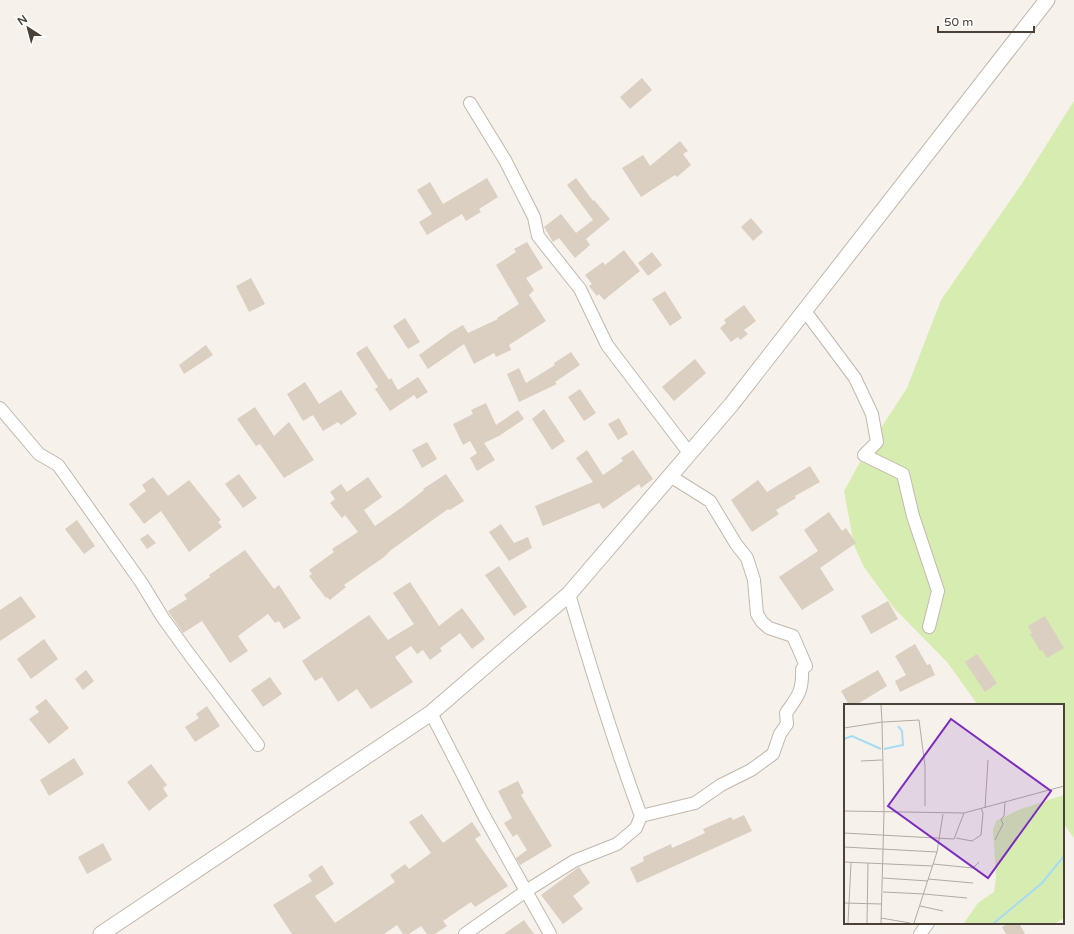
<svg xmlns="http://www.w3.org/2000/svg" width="1074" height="934" font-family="'Varela Round',sans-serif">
	<rect width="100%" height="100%" fill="#f6f1ea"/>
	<polygon fill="#d7ecb1" points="1074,101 1074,838 1063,823 1063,705 978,705 947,662 894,608 864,567 854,545 844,491 868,448 907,388 941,300 1021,185"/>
	<g fill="#dbcfc2">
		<polygon points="642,78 652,90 630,109 620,97"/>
		<polygon points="680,141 688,151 683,154 691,165 677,177 675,175 641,197 622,168 643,155 650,166"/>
		<polygon points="487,178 498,197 479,209 481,212 466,221 462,214 427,235 419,222 432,214 417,190 430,182 443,204"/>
		<polygon points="576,178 593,201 594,200 610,219 586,239 590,245 575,258 559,238 553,242 544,227 561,214 576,233 593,220 567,185"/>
		<polygon points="751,218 763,232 753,241 741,227"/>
		<polygon points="527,242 543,268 526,278 534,290 529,295 546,321 509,345 511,350 496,357 494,353 474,364 464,344 428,369 419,355 451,332 463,325 468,333 498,319 497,318 519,304 496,265 516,252 514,249"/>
		<polygon points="624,250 640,271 604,300 599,294 597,296 589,286 592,284 585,275 603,262 605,265"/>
		<polygon points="652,252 662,265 648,276 638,263"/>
		<polygon points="251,278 265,304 249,312 236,286"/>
		<polygon points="665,291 682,318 670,326 652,299"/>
		<polygon points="744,305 756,321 744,330 748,334 740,340 738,337 731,342 720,328 726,323 724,320"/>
		<polygon points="405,318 420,342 408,349 393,326"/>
		<polygon points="206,345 213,355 184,374 179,365"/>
		<polygon points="367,346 389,380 391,378 398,390 418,377 428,392 417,399 414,395 390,411 375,389 378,387 356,353"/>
		<polygon points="571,352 580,365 555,382 557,384 519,402 507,374 519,368 526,383 555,365 554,363"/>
		<polygon points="695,359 706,373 674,401 662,387"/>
		<polygon points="305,382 319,404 341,390 357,414 341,425 338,422 323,431 313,415 303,421 287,394"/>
		<polygon points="580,389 596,413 584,421 568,397"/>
		<polygon points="486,403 496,425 518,410 524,419 499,436 484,443 495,460 477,471 470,458 477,453 470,441 463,445 453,424 473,414 471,410"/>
		<polygon points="255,407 274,436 289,422 314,460 284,478 260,444 256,446 237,419"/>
		<polygon points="544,409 565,441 552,450 532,419"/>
		<polygon points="619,418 628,434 618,440 608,424"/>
		<polygon points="427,442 437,459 422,468 412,450"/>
		<polygon points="587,450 603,475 623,461 621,458 633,450 653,479 641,488 639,484 603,509 599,503 543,526 535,506 593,482 576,458"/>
		<polygon points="810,466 820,482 795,496 796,498 776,510 779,514 752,532 731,500 758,480 767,492"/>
		<polygon points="239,474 257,498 243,508 225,484"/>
		<polygon points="446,474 464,501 450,510 448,509 391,550 384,557 344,585 346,587 330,600 327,597 326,598 309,576 312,574 309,570 334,552 332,549 358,532 345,515 342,518 330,503 335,499 330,492 341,484 347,492 368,477 382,497 364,510 375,526 401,508 424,490 423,489"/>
		<polygon points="153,477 168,496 189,480 221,520 218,522 222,527 189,552 161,511 144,524 129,504 146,491 142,485"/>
		<polygon points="829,512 842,531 846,528 856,543 820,568 834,590 802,610 779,577 818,551 804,530"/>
		<polygon points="77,520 95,546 84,554 65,529"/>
		<polygon points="501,524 514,543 528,537 532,548 509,561 489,532"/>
		<polygon points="148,534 156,543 147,549 140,539"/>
		<polygon points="245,550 274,589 279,585 301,618 284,629 279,621 275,623 268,614 238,636 248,651 230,663 202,621 183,633 168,611 187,599 184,595 210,577 209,575"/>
		<polygon points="499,566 527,607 514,616 485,575"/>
		<polygon points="410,582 439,626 462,608 485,639 472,649 460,633 440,648 442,651 430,660 423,650 417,654 411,646 395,657 413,682 371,709 357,689 338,702 322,677 315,681 302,661 369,615 388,640 414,624 393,593"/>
		<polygon points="21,596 36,617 0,641 0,610"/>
		<polygon points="888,601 898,619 871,634 861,616"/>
		<polygon points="1045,616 1064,648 1047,658 1042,650 1040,651 1030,634 1032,633 1028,626"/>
		<polygon points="44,639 58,659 31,679 17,659"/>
		<polygon points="915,644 927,665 930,664 935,675 900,692 895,681 906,675 895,656"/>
		<polygon points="977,654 997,683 985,692 965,662"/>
		<polygon points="86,670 94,681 83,690 75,679"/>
		<polygon points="878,670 887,686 856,705 849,705 841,691"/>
		<polygon points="270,677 282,694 263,707 251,690"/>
		<polygon points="46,699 69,728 49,744 29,719 39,712 35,707"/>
		<polygon points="207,706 220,726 195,742 185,727 199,718 196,714"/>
		<polygon points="74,758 84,774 49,796 40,780"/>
		<polygon points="151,764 167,785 163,788 168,796 149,811 127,782"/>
		<polygon points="518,781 524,793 521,795 552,846 520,865 516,858 527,850 517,834 513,837 504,823 512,818 498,791"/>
		<polygon points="422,814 443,843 472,822 481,835 475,839 508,886 475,907 471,902 443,921 447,926 435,934 427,934 421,926 409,934 403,934 397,925 384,934 292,934 273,905 312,881 308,875 322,865 334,884 315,896 335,923 395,882 390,875 405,864 409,869 431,853 409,822"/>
		<polygon points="744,815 752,831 637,883 630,868 644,861 643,857 671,844 672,848 690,840 705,833 703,829 731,817 733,820"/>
		<polygon points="103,843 112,860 87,874 78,857"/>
		<polygon points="579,867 590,883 573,896 583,909 563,924 541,895"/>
		<polygon points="524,920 534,934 504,934"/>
		<polygon points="1009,923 1019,923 1025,934 1006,934 1002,927"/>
	</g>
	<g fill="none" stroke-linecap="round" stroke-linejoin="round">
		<g stroke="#c2b8ac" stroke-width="14">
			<g id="minor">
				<polyline points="470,103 505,160 534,217 538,236 580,289 607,345 690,454"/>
				<polyline points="805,311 855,378 872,414 877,442 864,455 903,474 913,516 938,591 929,627"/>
				<polyline points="0,408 39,454 58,465 141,582 163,618 189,654 258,745"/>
				<polyline points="431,713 483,814 550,934"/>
				<path d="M 641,816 L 695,803 L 721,785 L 751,770 L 773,754 L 780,734 L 787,724 L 786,713 C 798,696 803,691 802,669 L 806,666 L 793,636 L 769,628 L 762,622 L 757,614 L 754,580 L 747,558 L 736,544 L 710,501 L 670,476"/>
				<path d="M 465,934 L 526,891 L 574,861 L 617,844 L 636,828 L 641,816 C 614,743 591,669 569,594"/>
				<polyline points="920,934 928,923"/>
			</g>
		</g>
		<g stroke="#c2b8ac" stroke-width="17">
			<polyline id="tertiary" points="101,934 431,713 569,594 731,405 1047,0"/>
		</g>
		<use href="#minor" stroke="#fff" stroke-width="12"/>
		<use href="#tertiary" stroke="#fff" stroke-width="15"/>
	</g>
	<g transform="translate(844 704)">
		<rect width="220" height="220" fill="#f6f1ea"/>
		<path d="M 220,91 L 220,214 L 212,219 L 120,219 L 134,199 L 150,188 L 152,173 L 149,126 L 152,117 L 174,106 Z" fill="#d7ecb1"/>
		<path fill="none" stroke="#a4dcf5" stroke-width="2" d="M 0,35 L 8,32 L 37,45M 40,45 L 59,41 L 58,27 L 54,22M 150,219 L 198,179 L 220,152"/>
		<path fill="none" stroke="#b2aba2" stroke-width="1" d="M 0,24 L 38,18 L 37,1M 17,57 L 38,56M 141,104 L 144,56M 0,107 L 120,109 L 220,82M 40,108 L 38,18 L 40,18 L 75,16 L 81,62 L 81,102M 0,129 L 110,135 L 120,109M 112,134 L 128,137 L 137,131 L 139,109 L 137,104M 151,136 L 159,120 L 157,115 L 160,112 L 161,98M 0,143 L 93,148M 0,158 L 89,162M 89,160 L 129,164 L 135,158M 39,174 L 84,177M 84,175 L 129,179M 39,188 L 80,190M 80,190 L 123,194M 0,199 L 38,200M 76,202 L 99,207M 37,214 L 66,219M 4,219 L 7,159M 23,219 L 24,159M 37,219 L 40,108M 70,219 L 93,148 L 99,110"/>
		<path fill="#7b2cbf" fill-opacity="0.15" stroke="#7b2cbf" stroke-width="2" d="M 107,15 L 207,87 L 144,174 L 44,102 Z"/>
		<rect width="220" height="220" fill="none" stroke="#4b4137" stroke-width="2"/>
	</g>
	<g transform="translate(28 28) rotate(324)" stroke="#ffffff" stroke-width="3" paint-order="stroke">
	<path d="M0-3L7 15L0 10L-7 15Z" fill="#4b4137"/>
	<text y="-6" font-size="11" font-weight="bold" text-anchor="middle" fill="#4b4137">N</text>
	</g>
	<path d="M938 26v6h96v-6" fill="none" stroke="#4b4137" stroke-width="2"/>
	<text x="944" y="26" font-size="12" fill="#4b4137" stroke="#ffffff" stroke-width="3" paint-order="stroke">50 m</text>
</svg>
